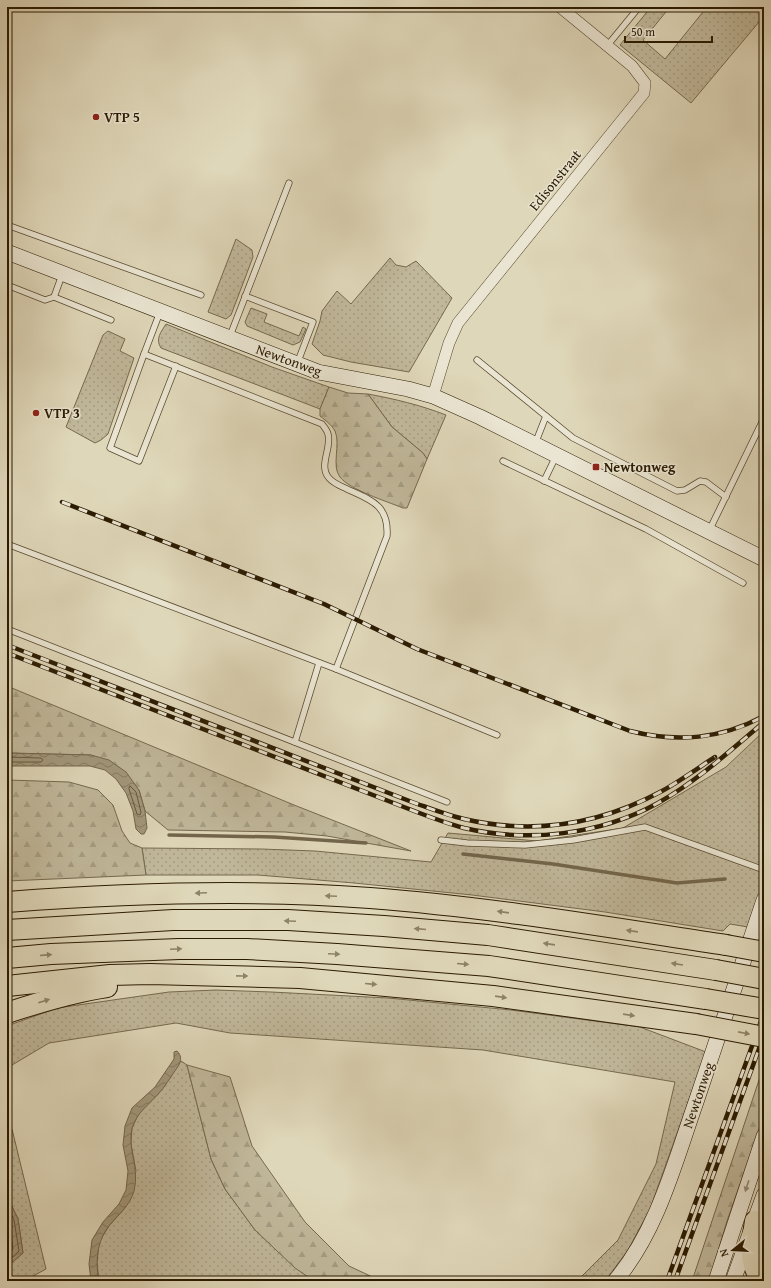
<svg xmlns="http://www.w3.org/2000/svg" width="771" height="1288" font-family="'Gentium Book Plus',serif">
	<defs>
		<pattern id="grass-dots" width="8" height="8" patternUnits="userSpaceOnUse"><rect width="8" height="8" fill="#c0b79a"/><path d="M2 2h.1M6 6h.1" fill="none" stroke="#a59d83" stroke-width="1.8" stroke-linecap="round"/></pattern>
		<pattern id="forest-firs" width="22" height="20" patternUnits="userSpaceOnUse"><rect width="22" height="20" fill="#c0b79a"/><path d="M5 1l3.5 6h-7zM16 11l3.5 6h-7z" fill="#a59d83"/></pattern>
		<pattern id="water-waves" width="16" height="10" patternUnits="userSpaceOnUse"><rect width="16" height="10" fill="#a2977b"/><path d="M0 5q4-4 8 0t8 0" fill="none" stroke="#847a63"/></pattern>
	</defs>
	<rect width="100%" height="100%" fill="#dfd7b9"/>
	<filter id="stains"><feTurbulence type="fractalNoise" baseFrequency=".005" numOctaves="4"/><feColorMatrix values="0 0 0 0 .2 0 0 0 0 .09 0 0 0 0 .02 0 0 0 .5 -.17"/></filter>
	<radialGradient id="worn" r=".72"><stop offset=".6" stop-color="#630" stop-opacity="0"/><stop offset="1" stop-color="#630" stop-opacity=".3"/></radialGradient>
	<g fill="url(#grass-dots)" stroke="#76694e">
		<polygon points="651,7 670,7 643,40 665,59 707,7 764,7 764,16 691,103 620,45"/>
		<polygon points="236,239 252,250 253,257 231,315 226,319 208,312"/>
		<polygon points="390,258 396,265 406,267 416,261 452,298 409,372 351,362 323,355 312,344 320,321 322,311 337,291 351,304"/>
		<polygon points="251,308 267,314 264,322 299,336 303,327 306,329 300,342 293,345 247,326 245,322"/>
		<path d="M 166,324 L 272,367 L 329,387 L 320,409 L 161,348 C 155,339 161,332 166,324 Z"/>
		<polygon points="108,331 125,339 120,351 134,358 108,434 101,440 95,443 66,427 103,335"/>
		<path d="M 368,394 C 395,399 420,405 446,415 L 427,459 L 423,453 L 392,427 Z"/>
		<polygon points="764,731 764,883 748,927 730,924 723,931 605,912 472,895 354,883 258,875 146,875 142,848 261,849 315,851 431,862 448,833 537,841 623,828 726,767"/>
		<polygon points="216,990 271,992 388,998 511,1010 640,1027 706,1052 650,1209 628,1250 605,1281 577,1281 618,1240 656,1164 675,1082 483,1050 230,1033 176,1023 49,1043 7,1068 7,1026 57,1008 169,992"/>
		<polygon points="181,1061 187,1065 211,1159 225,1189 255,1230 295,1267 314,1281 99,1281 97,1263 99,1242 109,1226 125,1208 136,1171 131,1144 132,1128 139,1113 160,1092"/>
		<polygon points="12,1129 46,1269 24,1281 7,1281 7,1267 23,1253 18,1219 7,1196 7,1131"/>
	</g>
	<g fill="url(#forest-firs)" stroke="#76694e">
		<path d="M 329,387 L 348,393 L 368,394 L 392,427 L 423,453 L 427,459 L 407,508 L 403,508 C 386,501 350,490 340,477 C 331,466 341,444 335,431 C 332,425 325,420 320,416 L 320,409 Z"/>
		<polygon points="7,686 294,805 411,851 327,836 285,832 168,830 145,811 139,790 91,755 7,753"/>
		<polygon points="7,780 69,782 98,790 113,805 122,831 130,843 142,848 146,875 7,881"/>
		<polygon points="187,1065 230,1077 252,1146 305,1222 349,1266 381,1281 314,1281 295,1268 255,1230 225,1189 211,1159"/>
		<polygon points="764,1065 764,1115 727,1221 709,1281 692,1281"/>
	</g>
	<g fill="url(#water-waves)" stroke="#72654b">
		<polygon points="7,753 91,755 109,760 126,772 139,790 145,811 147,828 144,834 141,834 136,829 133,811 126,793 116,779 105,770 90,766 7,766"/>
		<path d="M 177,1051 C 186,1060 176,1068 171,1077 C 167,1082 164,1088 160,1092 C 150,1104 137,1112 132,1128 C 127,1149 140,1168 134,1191 C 130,1206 118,1214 109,1226 C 97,1241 95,1262 99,1281 L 91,1281 L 89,1264 L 92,1240 L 103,1222 L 119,1204 L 126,1190 L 128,1171 L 123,1145 L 125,1126 L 132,1108 L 155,1087 L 174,1059 L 174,1052 Z"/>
		<polygon points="7,1196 18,1219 23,1253 7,1267"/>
	</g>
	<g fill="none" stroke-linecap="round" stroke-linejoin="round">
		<g stroke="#66593e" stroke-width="1">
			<polyline points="7,757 41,758 43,760 41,762 7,762"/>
			<polygon points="130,786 136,792 141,812 140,815 137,814 129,789"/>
			<polyline points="7,1205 14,1220 19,1251 7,1262"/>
			<polyline points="7,1217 9,1222 13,1249 7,1255"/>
		</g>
		<g stroke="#72654b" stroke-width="3.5">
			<polyline points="169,835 274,837 366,843"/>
			<polyline points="463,854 553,864 677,883 725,879"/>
		</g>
		<g stroke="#584a30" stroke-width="7">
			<g id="lane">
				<polyline points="607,46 639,7"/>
				<polyline points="7,225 201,295"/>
				<polyline points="7,285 45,300 54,297 111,320"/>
				<polyline points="245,296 313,322 297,364"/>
				<polyline points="54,297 62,275"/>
				<path d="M 160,312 L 144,354 L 322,424 C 324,427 327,430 328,434 C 332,448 318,466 329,478 C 334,484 341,486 347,489 C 371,500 389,505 387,536 L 336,669"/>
				<polyline points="230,336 289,183"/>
				<polyline points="144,354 110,448 139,461 176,366"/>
				<polyline points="477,360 573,438 677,491 685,490 700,481 706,482 726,497"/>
				<polyline points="535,444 546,416"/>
				<polyline points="503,461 646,529 743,583"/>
				<polyline points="544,481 556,456"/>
				<polyline points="709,531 764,418"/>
				<polyline points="7,544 336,669 497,735"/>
				<polyline points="7,629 447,802"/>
				<polyline points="295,742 319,663"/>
				<polyline points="441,840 467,843 525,845 573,840 645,827 764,870"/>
			</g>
		</g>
		<g stroke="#584a30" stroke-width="12">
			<polyline id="street" points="433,396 449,343 458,323 644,93 645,83 632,66 560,7"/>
		</g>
		<g stroke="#2b1b02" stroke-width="16">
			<g id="secondary">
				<polyline points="7,252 318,372 408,389 433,396 480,417 764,559"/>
				<path d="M 615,1281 C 657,1232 675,1162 696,1102 C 718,1035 741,968 764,900"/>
				<polyline points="716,1281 764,1136"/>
				<polyline points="733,1281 764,1195"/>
			</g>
		</g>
		<g stroke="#2b1b02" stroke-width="22">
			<g id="highway">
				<path d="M 7,902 C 128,893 249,889 370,898 C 489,907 607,927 726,945"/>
				<polyline points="7,930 173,920 288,920 384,926 488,935 716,970"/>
				<polyline points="7,958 51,954 179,949 247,949 337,954 489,966 706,999"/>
				<polyline points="7,986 110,975 150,974 300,978 493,996 696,1024"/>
				<path d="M 7,1013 C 40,1002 73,992 107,987"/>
				<path d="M 755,1221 C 752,1242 747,1264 763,1281"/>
			</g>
		</g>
		<use href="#lane" stroke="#eae5d2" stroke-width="5.5"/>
		<use href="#street" stroke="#eae5d2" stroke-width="11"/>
		<use href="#secondary" stroke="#eae5d2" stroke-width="15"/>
		<use href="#highway" stroke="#dfd7b9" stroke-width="20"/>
		<g stroke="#2b1b02" stroke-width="4.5">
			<g id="rail">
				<path d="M 62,502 L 324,604 L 417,649 L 630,731 C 678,743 721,739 764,716"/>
				<path d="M 7,645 L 412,802 C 429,808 446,815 464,819 C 533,835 599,825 662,791 C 680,781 698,768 715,757"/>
				<path d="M 7,653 L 409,809 C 427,816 445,823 464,828 C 528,843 600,835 658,803 C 697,781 730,751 764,722"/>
				<polyline points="667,1281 764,1013"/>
				<polyline points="675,1281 764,1035"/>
			</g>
		</g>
		<use href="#rail" stroke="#eae5d2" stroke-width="3" stroke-dasharray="9" stroke-linecap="butt"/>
		<g stroke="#2b1b02" stroke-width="22" stroke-linecap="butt">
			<g id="highway-bridge">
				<polyline points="726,945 764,952"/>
				<polyline points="716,970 764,979"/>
				<polyline points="706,999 764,1009"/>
				<polyline points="696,1024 764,1037"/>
			</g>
		</g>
		<use href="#highway-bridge" stroke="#dfd7b9" stroke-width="20"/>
	</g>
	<defs><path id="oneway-solid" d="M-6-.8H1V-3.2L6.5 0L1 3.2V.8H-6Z"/></defs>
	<g fill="#8e8267">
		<use href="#oneway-solid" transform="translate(201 893) rotate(178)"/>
		<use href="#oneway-solid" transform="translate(331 896) rotate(-177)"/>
		<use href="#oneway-solid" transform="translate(503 912) rotate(-172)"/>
		<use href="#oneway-solid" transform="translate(290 921) rotate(-178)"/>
		<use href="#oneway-solid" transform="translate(420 929) rotate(-175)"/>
		<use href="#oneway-solid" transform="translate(632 931) rotate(-172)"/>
		<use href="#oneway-solid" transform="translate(549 944) rotate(-172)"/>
		<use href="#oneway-solid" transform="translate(176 949) rotate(-2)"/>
		<use href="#oneway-solid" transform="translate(334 954) rotate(3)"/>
		<use href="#oneway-solid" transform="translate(46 955) rotate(-5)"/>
		<use href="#oneway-solid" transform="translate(463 964) rotate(5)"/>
		<use href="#oneway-solid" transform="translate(677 964) rotate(-171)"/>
		<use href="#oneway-solid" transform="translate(242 976) rotate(1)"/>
		<use href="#oneway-solid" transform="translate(371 984) rotate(5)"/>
		<use href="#oneway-solid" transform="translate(501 997) rotate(8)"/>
		<use href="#oneway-solid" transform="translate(44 1001) rotate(-18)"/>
		<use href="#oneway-solid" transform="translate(629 1015) rotate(8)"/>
		<use href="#oneway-solid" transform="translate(744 1033) rotate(11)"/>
	</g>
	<use fill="#948a74" href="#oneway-solid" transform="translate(747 1186) rotate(108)"/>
	<g fill="#8f2418" stroke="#eae5d2" stroke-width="1.5">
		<circle cx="96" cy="117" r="4"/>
		<circle cx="36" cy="413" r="4"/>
		<rect x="592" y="463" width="8" height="8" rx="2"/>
	</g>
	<g text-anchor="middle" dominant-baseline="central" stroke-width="3" stroke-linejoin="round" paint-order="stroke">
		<g font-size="14" font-weight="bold" fill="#2b1b02" stroke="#eae5d2" text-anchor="start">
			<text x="104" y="117">VTP 5</text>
			<text x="44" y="413">VTP 3</text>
			<text x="604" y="467">Newtonweg</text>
		</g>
		<g font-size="14" fill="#2b1b02" stroke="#eae5d2">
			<text transform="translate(555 180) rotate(-51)">Edisonstraat</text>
			<text transform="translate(289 360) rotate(20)">Newtonweg</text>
			<text transform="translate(698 1095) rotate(-71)">Newtonweg</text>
		</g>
	</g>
	<rect width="771" height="1288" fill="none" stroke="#dfd7b9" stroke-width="24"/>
	<rect x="8" y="8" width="755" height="1272" fill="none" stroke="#2b1b02" stroke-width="2"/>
	<rect x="12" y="12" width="747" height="1264" fill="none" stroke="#2b1b02"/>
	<g transform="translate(733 1250) rotate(252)" stroke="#eae5d2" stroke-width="3" paint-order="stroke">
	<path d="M0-3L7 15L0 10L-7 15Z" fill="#2b1b02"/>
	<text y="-6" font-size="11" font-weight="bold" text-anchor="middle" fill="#2b1b02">N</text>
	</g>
	<path d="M625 36v6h87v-6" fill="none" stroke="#2b1b02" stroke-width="2"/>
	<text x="631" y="36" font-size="12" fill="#2b1b02" stroke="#eae5d2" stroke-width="3" paint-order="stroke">50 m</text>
	<rect width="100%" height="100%" filter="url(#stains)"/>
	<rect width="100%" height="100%" fill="url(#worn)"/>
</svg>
